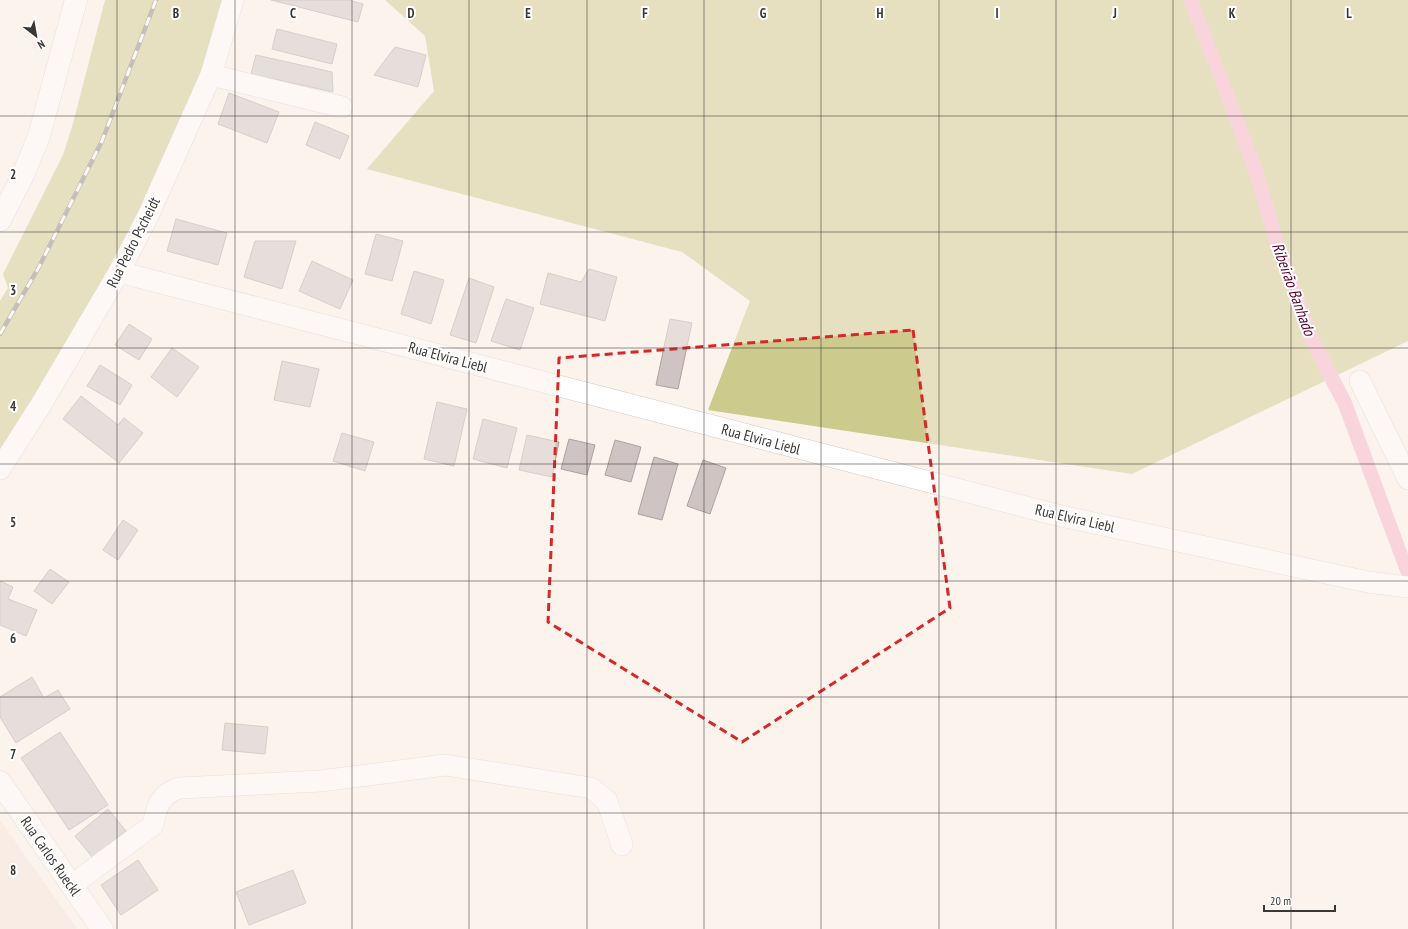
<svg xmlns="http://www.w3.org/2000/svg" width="1408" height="929" font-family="'PT Sans Narrow',sans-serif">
	<rect width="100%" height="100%" fill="#fcf3ed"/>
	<polygon fill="#f6e5dc" points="0,820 77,929 0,929"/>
	<g fill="#ccca8c">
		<polygon points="105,0 233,0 148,216 0,469 0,301 8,288 3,274 63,155 72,127"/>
		<polygon points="385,0 1408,0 1408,341 1132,474 708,410 750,301 682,252 367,169 434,91 425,36"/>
	</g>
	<polygon fill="#f8b0c7" points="1183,0 1198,0 1263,169 1282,236 1318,336 1351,399 1408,554 1408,593 1338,406 1305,343 1269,241 1249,174 1209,66"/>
	<g fill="#cfc4c3" stroke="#aba1a0">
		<polygon points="271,0 348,0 363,4 358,22"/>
		<polygon points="277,29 337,44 332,64 272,49"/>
		<polygon points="395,47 426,55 418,87 374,75"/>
		<polygon points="256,55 332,72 333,92 251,74"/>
		<polygon points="229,93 279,112 267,143 218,124"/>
		<polygon points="315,122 349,136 340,159 306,145"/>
		<polygon points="176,219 227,233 218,265 167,251"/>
		<polygon points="376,234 403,241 392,281 365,274"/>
		<polygon points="255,241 296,241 282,289 244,277"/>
		<polygon points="312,261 353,280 340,309 299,291"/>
		<polygon points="589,269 617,277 605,321 540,304 548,273 581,282"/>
		<polygon points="414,271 444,280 431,324 401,314"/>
		<polygon points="469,278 494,287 476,343 450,335"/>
		<polygon points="506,299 534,308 520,350 491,341"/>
		<polygon points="670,319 692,323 678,389 656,385"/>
		<polygon points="129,324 152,339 139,360 115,345"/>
		<polygon points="172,348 199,367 177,397 151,377"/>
		<polygon points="282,361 319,369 310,407 274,400"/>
		<polygon points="100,365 132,385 120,405 87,386"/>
		<polygon points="81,396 118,425 124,418 143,433 119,463 63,419"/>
		<polygon points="437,402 467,409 454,466 424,459"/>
		<polygon points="483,419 517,428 507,468 473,459"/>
		<polygon points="342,433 374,442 365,471 333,461"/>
		<polygon points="527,435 559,442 552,477 519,470"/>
		<polygon points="569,439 595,445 587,475 561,469"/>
		<polygon points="615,440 641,447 631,482 605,475"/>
		<polygon points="654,457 678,464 662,520 638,514"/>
		<polygon points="703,460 726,468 710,514 687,506"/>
		<polygon points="123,520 138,530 118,560 103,550"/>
		<polygon points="50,569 69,582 52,604 34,591"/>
		<polygon points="0,581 13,587 8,599 37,610 26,636 0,625"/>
		<polygon points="32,677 44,698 58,690 70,709 16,743 0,717 0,697"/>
		<polygon points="225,723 268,727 265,754 222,750"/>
		<polygon points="60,732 108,805 69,830 21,758"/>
		<polygon points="108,809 126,831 93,858 75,836"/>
		<polygon points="138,860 158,890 121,915 101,885"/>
		<polygon points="293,870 306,903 249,925 236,892"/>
	</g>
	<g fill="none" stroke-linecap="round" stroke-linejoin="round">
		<g stroke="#d2c9c3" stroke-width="22">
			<g id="minor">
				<polyline points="211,75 342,107"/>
				<polyline points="119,272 1061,516 1368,582 1408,587"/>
				<polyline points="1360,381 1408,479"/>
				<polyline points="0,469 42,403 119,272 148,216 211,75 233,0"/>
				<path d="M 72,885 L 153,825 C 157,806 159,795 179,788 L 321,781 L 445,765 L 591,788 L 607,801 L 622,845"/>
			</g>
		</g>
		<g stroke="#d2c9c3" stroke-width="23">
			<polyline id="tertiary" points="0,782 102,929"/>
		</g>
		<g stroke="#d2c9c3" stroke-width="23">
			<polyline id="secondary" points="0,220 24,173 39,136 76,0"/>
		</g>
		<use href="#minor" stroke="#fff" stroke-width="21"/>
		<use href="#tertiary" stroke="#fff" stroke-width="22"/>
		<use href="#secondary" stroke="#fff" stroke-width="22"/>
		<g stroke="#847f7b" stroke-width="4.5">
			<polyline id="rail" points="0,334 39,267 102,141 156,0"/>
		</g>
		<use href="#rail" stroke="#fff" stroke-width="3" stroke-dasharray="9" stroke-linecap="butt"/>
	</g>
	<path d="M0 0H1408V929H0ZM 913,330 L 950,608 L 742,742 L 548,622 L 559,358 Z" fill="#fcf3ed" fill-opacity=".55" fill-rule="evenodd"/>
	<path fill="none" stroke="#d62828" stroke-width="3" stroke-dasharray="8 5" stroke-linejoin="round" d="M 913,330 L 950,608 L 742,742 L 548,622 L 559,358 Z"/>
	<path fill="none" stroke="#3b3735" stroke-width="1" stroke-opacity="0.55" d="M 117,0 L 117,929M 235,0 L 235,929M 352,0 L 352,929M 469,0 L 469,929M 587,0 L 587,929M 704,0 L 704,929M 821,0 L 821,929M 939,0 L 939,929M 1056,0 L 1056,929M 1173,0 L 1173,929M 1291,0 L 1291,929M 0,116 L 1408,116M 0,232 L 1408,232M 0,348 L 1408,348M 0,464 L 1408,464M 0,581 L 1408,581M 0,697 L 1408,697M 0,813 L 1408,813"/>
	<g text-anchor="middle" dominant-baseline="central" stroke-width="4" stroke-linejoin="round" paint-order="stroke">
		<g font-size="15" fill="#3b3735" stroke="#fff">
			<text transform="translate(133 242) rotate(-63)">Rua Pedro Pscheidt</text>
			<text transform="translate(448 357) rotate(15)">Rua Elvira Liebl</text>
			<text transform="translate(761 439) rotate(15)">Rua Elvira Liebl</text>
			<text transform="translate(1075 518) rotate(13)">Rua Elvira Liebl</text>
			<text transform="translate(51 856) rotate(55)">Rua Carlos Rueckl</text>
		</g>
		<g font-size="16" font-style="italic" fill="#59042e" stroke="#fff">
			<text transform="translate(1294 289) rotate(70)">Ribeirão Banhado</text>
		</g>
	</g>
	<g font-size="13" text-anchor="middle" font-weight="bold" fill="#3b3735" stroke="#fff" stroke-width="4" stroke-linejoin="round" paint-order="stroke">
		<text x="176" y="18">B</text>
		<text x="293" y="18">C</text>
		<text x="411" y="18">D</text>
		<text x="528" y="18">E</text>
		<text x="645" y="18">F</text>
		<text x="763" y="18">G</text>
		<text x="880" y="18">H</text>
		<text x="997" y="18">I</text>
		<text x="1115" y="18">J</text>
		<text x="1232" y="18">K</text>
		<text x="1349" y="18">L</text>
		<text x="13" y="179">2</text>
		<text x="13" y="295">3</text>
		<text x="13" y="411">4</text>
		<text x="13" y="527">5</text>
		<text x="13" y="643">6</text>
		<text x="13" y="759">7</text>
		<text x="13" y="875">8</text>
	</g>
	<g transform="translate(36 36) rotate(149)" stroke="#ffffff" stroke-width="3" paint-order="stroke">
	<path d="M0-3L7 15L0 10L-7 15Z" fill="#3b3735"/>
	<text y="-6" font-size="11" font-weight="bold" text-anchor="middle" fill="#3b3735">N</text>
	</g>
	<path d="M1264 905v6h71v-6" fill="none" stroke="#3b3735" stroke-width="2"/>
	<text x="1270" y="905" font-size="12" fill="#3b3735" stroke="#ffffff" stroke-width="3" paint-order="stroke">20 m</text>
</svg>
